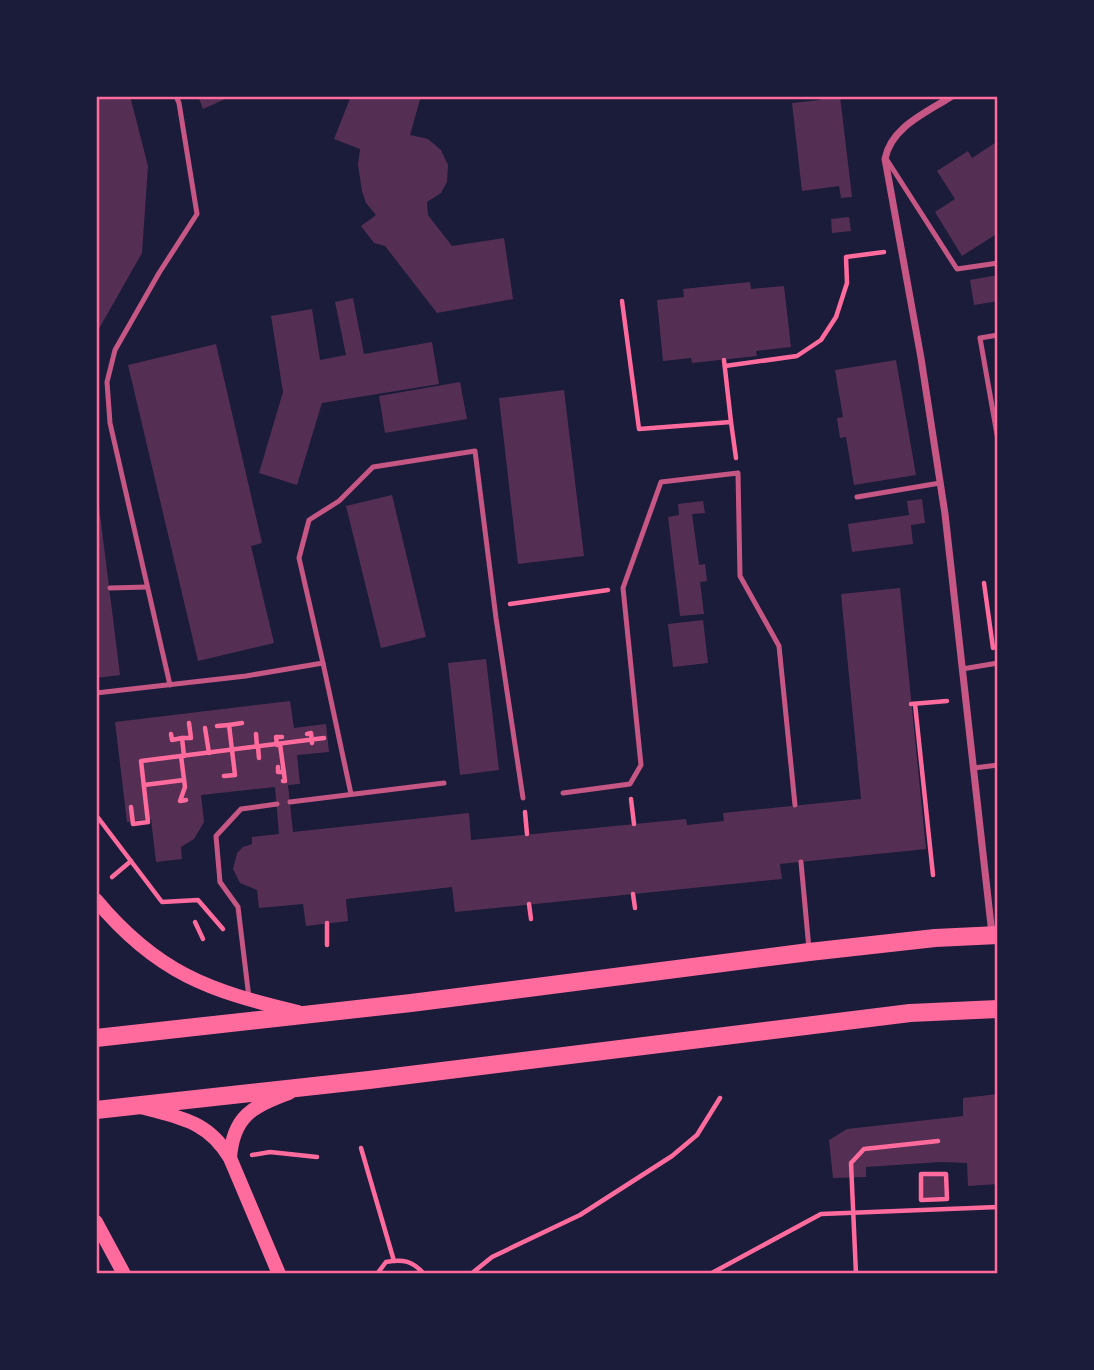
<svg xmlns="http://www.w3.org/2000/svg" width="1094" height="1370" font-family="'Exo 2',sans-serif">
	<rect width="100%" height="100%" fill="#1b1b3a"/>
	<g fill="#542f53">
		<polygon points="96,96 130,96 148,166 142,253 96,334"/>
		<polygon points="198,96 232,96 203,109"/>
		<polygon points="351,96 421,96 410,135 428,139 441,150 448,165 447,182 441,193 427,202 428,215 452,246 504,238 513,299 437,313 385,246 374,243 361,226 376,215 366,203 362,191 358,165 360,149 334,139"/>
		<polygon points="819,96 840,96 852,197 841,198 839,186 802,191 792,103 820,100"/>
		<polygon points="998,141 998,233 962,256 935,212 955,199 937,171 968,151 972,158"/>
		<polygon points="849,217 851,231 832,233 831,219"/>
		<polygon points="998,275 998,301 974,305 970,280"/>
		<polygon points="750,282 751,289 784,286 791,347 756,351 757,356 692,363 691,358 663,361 657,300 684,297 683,289"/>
		<polygon points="353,298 364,354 432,342 439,384 322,403 297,485 259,473 283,392 271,316 312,309 320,360 346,355 335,302"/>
		<polygon points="216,344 262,543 251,546 274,643 198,661 128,365"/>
		<polygon points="896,360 916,475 854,485 846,437 840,438 837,418 843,417 835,370"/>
		<polygon points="460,382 467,419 385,433 379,396"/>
		<polygon points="564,390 584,556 518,564 499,398"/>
		<polygon points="96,482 120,675 96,678"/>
		<polygon points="392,495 426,637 381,648 346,506"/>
		<polygon points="922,499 925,523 911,525 913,544 852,552 848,524 909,515 907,501"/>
		<polygon points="703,501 705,513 692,514 699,565 705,564 707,581 700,582 704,614 680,616 668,517 679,515 678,504"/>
		<polygon points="900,588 926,849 780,864 782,879 455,912 452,887 346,899 348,921 306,926 303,904 259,908 257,890 240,883 233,869 237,853 243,847 252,844 252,837 279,834 275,787 201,795 204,822 194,839 181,847 182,859 156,862 151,819 127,822 115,722 290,701 294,728 326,724 329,752 297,755 300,784 288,785 293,832 469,813 471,840 686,819 687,825 724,821 723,813 861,799 841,594"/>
		<polygon points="703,620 708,663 673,667 668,624"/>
		<polygon points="486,659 499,770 460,775 448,663"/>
		<polygon points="998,1094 998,1184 968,1186 967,1163 940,1162 866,1167 866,1177 833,1178 829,1140 847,1129 963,1116 963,1098"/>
		<polygon points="923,1176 944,1176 945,1197 923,1197"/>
	</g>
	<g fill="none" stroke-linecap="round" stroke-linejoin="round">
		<g stroke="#ff6b9d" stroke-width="4.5">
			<polyline points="622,301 639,429 731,422 736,458"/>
			<polyline points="724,360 731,422"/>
			<polyline points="725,366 797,356 821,340 836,317 847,283 846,257 884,252"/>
			<polyline points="984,583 993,648"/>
			<polyline points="510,604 608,590"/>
			<polyline points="911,704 947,701"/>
			<polyline points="915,704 933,875"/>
			<polyline points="217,726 229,725"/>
			<polyline points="205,728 209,753"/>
			<polyline points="171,734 172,740 182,738"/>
			<polyline points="256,734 257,747"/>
			<polyline points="307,734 311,733 312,743"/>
			<polyline points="280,744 285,781 283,781"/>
			<polyline points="277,745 276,737 282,737"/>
			<polyline points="258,747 259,758"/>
			<polyline points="232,750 229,725 242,723"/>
			<polyline points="181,756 185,787 180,801 186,800"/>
			<polyline points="184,756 182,738 191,738 189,723"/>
			<polyline points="278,767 278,772 284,772"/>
			<polyline points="224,776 235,775 232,750"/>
			<polyline points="144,785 184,780"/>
			<polyline points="631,799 634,824"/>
			<polyline points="131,807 133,824 148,822 141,761 324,738"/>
			<polyline points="525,812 527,834"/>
			<polyline points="96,815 162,902 198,900 223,929"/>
			<polyline points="112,877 131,861"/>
			<polyline points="633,894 635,908"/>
			<polyline points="529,904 531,919"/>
			<polyline points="195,922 203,939"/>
			<polyline points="327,945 327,923"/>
			<polyline points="361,1148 394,1261"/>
			<polyline points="252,1155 270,1152 317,1157"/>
			<polygon points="921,1174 946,1174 947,1199 921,1200"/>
			<path d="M 377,1274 L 386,1262 C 402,1259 412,1260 424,1274"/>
			<polyline points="471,1274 492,1257 580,1215 672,1156 697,1135 720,1098"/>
			<polyline points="710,1274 821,1214 998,1207"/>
			<polyline points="856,1274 851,1163 864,1149 938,1141"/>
		</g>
		<g stroke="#c65784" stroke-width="5">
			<polyline points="887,160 957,269 998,263"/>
			<polyline points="998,335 980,338 998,440"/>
			<polyline points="857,497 940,483"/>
			<polyline points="110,588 147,587"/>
			<polyline points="323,663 351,794"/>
			<polyline points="962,669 998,663"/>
			<polyline points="170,685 110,423 107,382 115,350 159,273 197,214 179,103 176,96"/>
			<polyline points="96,693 246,676 323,663 299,558 309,520 339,501 373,467 475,451 496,618 523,798"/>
			<polyline points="974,768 998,765"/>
			<polyline points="563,793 630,784 641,765 623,588 661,482 738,473 740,576 779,646 795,805"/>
			<polyline points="290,802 444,783"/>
			<polyline points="801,862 809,949"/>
			<polyline points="249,998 238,907 220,882 216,836 241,809 277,804"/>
		</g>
		<path stroke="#c65784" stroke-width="7" d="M 952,96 C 926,113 891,127 885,159 L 921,358 L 945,514 L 992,934"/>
		<g stroke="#ff6b9d" stroke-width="14">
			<path d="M 96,900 C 157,973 209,991 298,1012"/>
			<path d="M 141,1107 C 181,1118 208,1121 230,1158 L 279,1274"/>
			<path d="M 230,1158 C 233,1116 253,1106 289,1093"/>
			<polyline points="96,1222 124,1274"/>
		</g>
		<g stroke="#ff6b9d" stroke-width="18">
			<polyline points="96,1038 411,1003 809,952 935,938 998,935"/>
			<polyline points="96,1110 369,1080 910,1013 998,1009"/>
		</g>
	</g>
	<rect width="1094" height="1370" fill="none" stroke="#1b1b3a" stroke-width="196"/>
	<rect x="98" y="98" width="898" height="1174" fill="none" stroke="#ff6b9d" stroke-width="2.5"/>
</svg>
